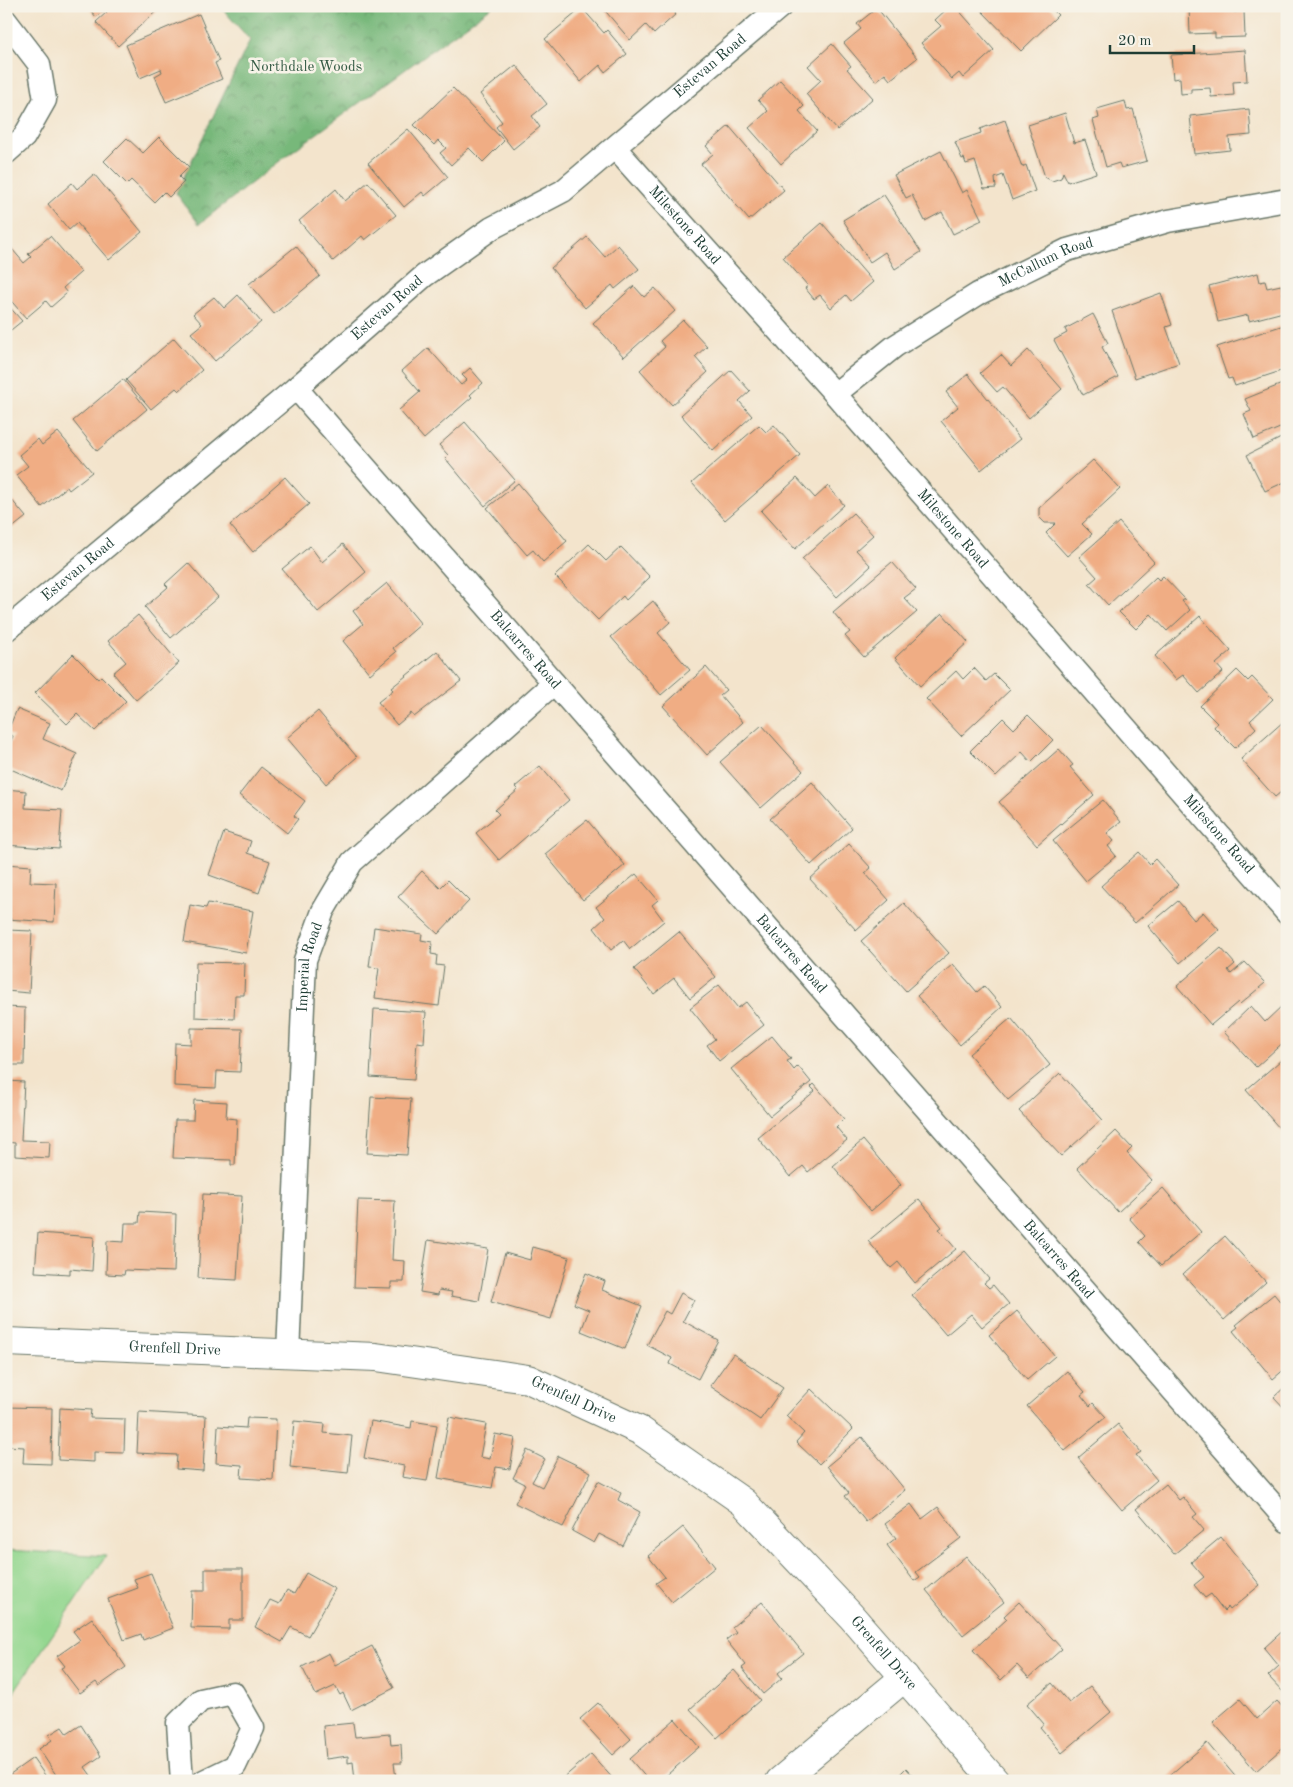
<svg xmlns="http://www.w3.org/2000/svg" width="1293" height="1787" font-family="'Old Standard TT',serif">
	<defs>
		<pattern id="forest-crowns" width="20" height="18" patternUnits="userSpaceOnUse" patternTransform="scale(1.25)"><rect width="20" height="18" fill="#77b87a"/><path d="M2 6a3 3 0 1 1 6 0M12 15a3 3 0 1 1 6 0" fill="none" stroke="#619765"/></pattern>
	</defs>
	<rect width="100%" height="100%" fill="#f7f3e8"/>
	<filter id="ink" filterUnits="userSpaceOnUse"><feTurbulence type="fractalNoise" baseFrequency=".02" numOctaves="2"/><feDisplacementMap in="SourceGraphic" scale="10" xChannelSelector="R" yChannelSelector="G"/><feConvolveMatrix kernelMatrix="1 2 1 2 8 2 1 2 1" color-interpolation-filters="sRGB"/></filter>
	<filter id="wash" filterUnits="userSpaceOnUse"><feTurbulence type="fractalNoise" baseFrequency=".0096" numOctaves="4" result="noise"/><feDisplacementMap in="SourceGraphic" scale="20" xChannelSelector="R" yChannelSelector="G"/><feGaussianBlur stdDeviation="1.12" result="paint"/><feColorMatrix in="noise" values="0 0 0 0 0 0 0 0 0 0 0 0 0 0 0 0 0 1.4 0 .05"/><feComposite in="paint" operator="in"/></filter>
	<g filter="url(#wash)">
		<rect width="100%" height="100%" fill="#f3e4cc"/>
		<polygon fill="url(#forest-crowns)" stroke="#4b7a57" points="220,6 493,6 290,153 199,224 176,193 250,40"/>
		<polygon fill="#94d790" stroke="#5a8a62" points="6,1550 106,1556 11,1696 6,1700"/>
		<g id="blocks">
			<g fill="#f0ad84">
				<polygon points="87,6 162,6 118,46 96,22 107,12 105,10 96,17"/>
				<polygon points="601,6 669,6 676,14 654,34 646,25 630,40"/>
				<polygon points="950,6 955,6 994,50 963,78 959,73 952,79 921,43 941,26 935,20"/>
				<polygon points="983,6 1049,6 1058,15 1021,51 980,9"/>
				<polygon points="1189,6 1233,6 1234,12 1244,11 1245,37 1215,38 1215,33 1190,34"/>
				<polygon points="582,8 604,33 607,30 627,54 605,72 600,65 581,82 545,39"/>
				<polygon points="877,8 917,58 890,80 885,74 876,81 844,43 861,29 857,24"/>
				<polygon points="199,14 219,61 215,63 222,79 166,102 155,76 162,72 161,69 140,78 126,45"/>
				<polygon points="832,44 851,66 847,69 873,98 837,130 806,94 821,80 808,66"/>
				<polygon points="1245,50 1247,81 1233,82 1234,95 1211,97 1210,88 1191,89 1191,93 1181,94 1180,78 1173,79 1171,55"/>
				<polygon points="516,65 547,104 532,116 540,127 513,149 496,127 502,122 480,94"/>
				<polygon points="780,80 804,106 799,111 817,131 781,164 749,128 768,111 758,100"/>
				<polygon points="453,88 504,141 483,162 469,148 451,165 440,153 446,148 438,140 434,145 414,125"/>
				<polygon points="1125,101 1127,110 1133,109 1147,161 1121,168 1119,163 1106,167 1093,120 1099,118 1097,109"/>
				<polygon points="1249,109 1251,135 1229,137 1230,150 1194,154 1190,116"/>
				<polygon points="1065,113 1074,143 1085,140 1096,173 1068,182 1063,172 1061,178 1052,181 1045,177 1028,125"/>
				<polygon points="1005,120 1022,167 1026,165 1035,191 1012,200 1003,175 995,178 996,188 984,189 975,161 966,164 964,158 962,159 955,142 981,133 980,129"/>
				<polygon points="729,126 784,190 749,220 701,164 713,154 706,146"/>
				<polygon points="408,129 448,177 425,196 422,192 404,207 368,163"/>
				<polygon points="159,137 189,167 179,177 184,182 169,197 164,192 154,202 131,180 127,184 104,161 127,138 143,153"/>
				<polygon points="941,151 962,193 967,190 982,220 953,234 942,212 925,221 912,195 906,198 894,175"/>
				<polygon points="94,174 142,232 109,260 77,223 69,230 48,204 72,183 77,189"/>
				<polygon points="368,182 396,215 365,240 362,236 333,261 299,221 336,189 345,201"/>
				<polygon points="884,195 921,252 895,269 885,252 870,262 843,220"/>
				<polygon points="822,223 873,282 851,301 846,295 831,308 820,295 814,299 805,288 808,286 783,257"/>
				<polygon points="50,236 81,272 63,288 67,293 51,307 46,301 26,318 6,295 6,242 24,263 31,257 28,254"/>
				<polygon points="587,237 605,257 618,245 639,269 615,289 612,285 585,308 551,268"/>
				<polygon points="296,246 320,276 274,314 249,284"/>
				<polygon points="1258,273 1260,282 1265,281 1267,288 1281,285 1287,311 1249,321 1248,315 1218,322 1209,286"/>
				<polygon points="634,286 644,297 655,288 675,311 624,357 593,323"/>
				<polygon points="1161,293 1172,325 1166,327 1179,363 1135,378 1112,311"/>
				<polygon points="238,295 261,322 215,361 191,333 202,324 193,314 214,297 224,308"/>
				<polygon points="6,303 22,321 6,334"/>
				<polygon points="1093,314 1108,343 1102,347 1118,377 1083,395 1054,340 1067,333 1065,329"/>
				<polygon points="683,320 707,346 695,357 708,372 672,405 640,370 665,347 660,341"/>
				<polygon points="1287,324 1287,369 1235,386 1232,378 1228,379 1217,347"/>
				<polygon points="174,338 202,370 179,391 176,388 151,409 126,380"/>
				<polygon points="428,348 461,385 467,380 462,375 470,368 483,383 470,395 472,397 424,439 399,410 420,392 402,371"/>
				<polygon points="1028,350 1062,389 1029,418 1003,387 997,392 980,373 1001,355 1011,366"/>
				<polygon points="731,370 750,391 739,401 752,416 713,451 681,415"/>
				<polygon points="968,374 1020,439 981,470 941,421 958,407 946,392"/>
				<polygon points="123,379 147,409 97,451 73,421"/>
				<polygon points="1287,382 1287,425 1254,439 1244,414 1251,411 1245,399"/>
				<polygon points="465,422 515,480 485,506 445,458 448,455 439,445"/>
				<polygon points="759,425 766,432 774,425 800,455 725,520 692,483"/>
				<polygon points="58,432 92,472 69,490 67,487 42,507 16,475 28,466 19,455 38,439 42,445"/>
				<polygon points="1287,435 1287,481 1265,491 1247,455"/>
				<polygon points="1093,460 1120,489 1082,524 1092,534 1067,556 1046,533 1056,523 1045,523 1039,517 1039,508"/>
				<polygon points="285,477 309,504 253,552 230,525"/>
				<polygon points="797,478 815,498 828,486 844,505 795,549 761,511"/>
				<polygon points="518,483 567,541 543,562 533,550 527,555 487,508"/>
				<polygon points="6,493 26,517 6,533"/>
				<polygon points="853,513 873,535 856,550 871,566 837,597 802,559"/>
				<polygon points="1119,522 1154,562 1108,605 1089,584 1097,577 1079,557"/>
				<polygon points="343,544 366,572 318,612 282,569 310,546 322,562"/>
				<polygon points="589,544 606,561 621,547 650,577 626,600 623,596 598,620 555,576"/>
				<polygon points="892,562 916,589 904,598 917,612 864,657 845,636 850,632 833,612"/>
				<polygon points="188,563 218,597 171,638 145,607 168,587 165,584"/>
				<polygon points="1163,576 1185,599 1182,601 1190,610 1167,631 1151,614 1136,629 1119,612 1156,577 1159,580"/>
				<polygon points="387,583 421,624 393,648 396,652 370,674 343,641 363,624 353,611"/>
				<polygon points="653,601 670,622 658,633 690,670 661,695 611,637"/>
				<polygon points="942,613 968,642 920,686 895,658"/>
				<polygon points="138,615 179,663 136,700 113,673 126,662 108,641"/>
				<polygon points="1200,616 1231,651 1216,664 1223,672 1199,693 1183,675 1176,680 1155,656"/>
				<polygon points="437,651 461,681 414,717 411,713 397,725 378,702 393,690 391,688"/>
				<polygon points="73,654 98,679 101,676 126,701 95,731 77,714 67,724 35,693"/>
				<polygon points="706,667 726,690 720,695 743,722 707,755 663,706"/>
				<polygon points="974,668 986,681 994,674 1010,690 961,736 926,699 956,671 963,679"/>
				<polygon points="1237,670 1248,681 1252,677 1273,699 1250,721 1256,728 1235,748 1214,727 1217,723 1200,706"/>
				<polygon points="17,709 50,723 43,739 77,754 61,791 6,767 6,753 13,736 7,733"/>
				<polygon points="318,711 357,757 326,784 287,738"/>
				<polygon points="1028,715 1053,740 1031,762 1022,752 996,777 970,751 1003,718 1014,729"/>
				<polygon points="1284,721 1287,725 1287,787 1275,797 1241,759"/>
				<polygon points="762,725 803,771 761,808 720,762"/>
				<polygon points="1059,749 1073,765 1070,767 1094,795 1037,845 999,802"/>
				<polygon points="540,766 569,800 499,860 476,833 499,814 495,810 518,790 515,787"/>
				<polygon points="261,767 305,801 294,816 298,819 287,833 239,795"/>
				<polygon points="812,782 852,828 811,865 770,819"/>
				<polygon points="6,789 26,791 25,808 62,810 59,849 6,845"/>
				<polygon points="1103,800 1121,822 1107,833 1114,841 1108,846 1116,856 1086,881 1053,841"/>
				<polygon points="587,820 625,865 583,900 545,854"/>
				<polygon points="224,832 251,841 247,853 270,861 259,893 209,875"/>
				<polygon points="849,844 871,868 865,873 889,900 856,930 810,879"/>
				<polygon points="1139,852 1150,864 1155,859 1178,885 1135,923 1101,886"/>
				<polygon points="6,864 31,866 30,882 56,883 54,922 6,919"/>
				<polygon points="422,871 440,888 448,880 469,901 438,934 398,897"/>
				<polygon points="636,874 658,900 652,905 664,921 630,949 623,940 611,950 594,928 605,918 596,907"/>
				<polygon points="1178,901 1194,920 1203,912 1219,930 1180,963 1148,926"/>
				<polygon points="208,903 253,911 246,953 184,942 190,905 206,908"/>
				<polygon points="904,903 949,953 906,991 861,941"/>
				<polygon points="374,927 422,934 421,940 432,942 431,954 437,955 436,965 444,966 439,1006 375,998 379,968 369,967"/>
				<polygon points="6,930 32,931 29,993 6,991"/>
				<polygon points="679,932 716,977 690,998 674,978 654,994 634,969"/>
				<polygon points="1221,948 1235,964 1228,970 1231,974 1245,962 1265,983 1240,1004 1238,1002 1211,1025 1177,986"/>
				<polygon points="196,962 245,963 244,995 235,995 234,1019 195,1017"/>
				<polygon points="953,964 977,992 984,986 1002,1007 960,1045 917,996"/>
				<polygon points="719,985 738,1008 746,1002 764,1025 719,1061 707,1045 715,1039 690,1008"/>
				<polygon points="1284,1004 1287,1007 1287,1039 1256,1067 1224,1032 1251,1006 1265,1022"/>
				<polygon points="6,1007 25,1008 24,1065 6,1065"/>
				<polygon points="374,1009 426,1012 424,1043 417,1042 414,1080 370,1077"/>
				<polygon points="1011,1018 1050,1065 1008,1100 969,1054"/>
				<polygon points="191,1028 242,1029 240,1072 217,1071 216,1088 174,1086 175,1043 191,1044"/>
				<polygon points="772,1036 791,1059 787,1061 794,1070 798,1066 811,1082 770,1116 731,1069"/>
				<polygon points="1287,1055 1287,1137 1246,1090"/>
				<polygon points="1060,1073 1102,1119 1061,1156 1019,1111"/>
				<polygon points="6,1081 24,1082 21,1140 50,1141 49,1158 15,1156 15,1143 6,1142"/>
				<polygon points="814,1084 844,1119 836,1127 847,1140 808,1172 803,1166 790,1177 758,1138 815,1091 811,1087"/>
				<polygon points="371,1097 411,1099 407,1155 367,1153"/>
				<polygon points="194,1100 227,1102 226,1118 237,1119 235,1165 231,1165 231,1160 173,1158 175,1120 193,1120"/>
				<polygon points="1116,1131 1132,1148 1127,1153 1152,1180 1118,1212 1077,1168"/>
				<polygon points="863,1140 901,1185 871,1211 833,1166"/>
				<polygon points="1163,1188 1201,1232 1161,1266 1139,1242 1145,1236 1129,1218"/>
				<polygon points="203,1194 242,1196 237,1280 198,1278"/>
				<polygon points="919,1199 942,1227 939,1229 956,1249 915,1283 898,1262 891,1268 868,1241"/>
				<polygon points="358,1200 395,1201 392,1260 405,1261 404,1282 391,1282 391,1288 354,1287"/>
				<polygon points="140,1212 176,1214 174,1272 125,1270 124,1275 106,1274 107,1241 124,1242 125,1223 139,1223"/>
				<polygon points="38,1233 94,1237 92,1271 70,1269 70,1274 35,1272"/>
				<polygon points="1225,1236 1266,1282 1224,1320 1183,1274"/>
				<polygon points="428,1240 488,1249 479,1301 451,1296 452,1292 439,1290 438,1295 420,1292"/>
				<polygon points="533,1247 569,1257 551,1319 491,1302 505,1253 530,1260"/>
				<polygon points="965,1251 989,1279 984,1283 989,1288 993,1285 1009,1304 982,1327 971,1314 946,1335 912,1295"/>
				<polygon points="586,1273 605,1281 602,1290 642,1306 625,1349 581,1331 589,1310 574,1304"/>
				<polygon points="681,1293 694,1300 683,1321 718,1340 698,1379 670,1364 672,1358 647,1345 665,1311 670,1314"/>
				<polygon points="1274,1294 1287,1310 1287,1367 1273,1379 1233,1331 1238,1327 1236,1325"/>
				<polygon points="1017,1311 1055,1356 1027,1380 989,1335"/>
				<polygon points="733,1354 783,1388 760,1420 710,1386"/>
				<polygon points="1067,1371 1085,1392 1081,1395 1090,1406 1093,1403 1106,1417 1065,1451 1027,1406"/>
				<polygon points="1287,1385 1287,1411 1274,1397"/>
				<polygon points="811,1389 853,1429 819,1464 796,1442 804,1433 786,1416"/>
				<polygon points="6,1407 52,1408 51,1464 23,1463 24,1447 6,1446"/>
				<polygon points="60,1408 91,1410 90,1418 125,1419 124,1453 94,1452 94,1462 58,1460"/>
				<polygon points="139,1412 206,1416 203,1471 176,1469 177,1455 137,1453"/>
				<polygon points="449,1417 486,1424 480,1457 490,1459 495,1434 515,1438 510,1469 496,1467 492,1488 438,1478"/>
				<polygon points="247,1418 276,1419 273,1480 241,1478 242,1465 216,1463 218,1426 246,1428"/>
				<polygon points="294,1421 325,1424 324,1433 352,1436 348,1473 290,1467"/>
				<polygon points="371,1421 411,1428 412,1421 437,1425 427,1481 402,1477 404,1466 364,1458"/>
				<polygon points="1118,1424 1141,1452 1136,1455 1157,1480 1122,1510 1078,1458"/>
				<polygon points="862,1437 905,1490 866,1522 845,1496 849,1493 827,1466"/>
				<polygon points="527,1450 545,1459 532,1482 542,1487 558,1456 591,1472 563,1527 515,1503 525,1484 513,1478"/>
				<polygon points="598,1481 621,1493 618,1500 640,1512 623,1546 599,1534 594,1543 572,1531"/>
				<polygon points="1166,1484 1179,1500 1183,1497 1197,1514 1193,1517 1204,1530 1174,1554 1136,1509"/>
				<polygon points="911,1504 922,1519 938,1507 961,1538 916,1572 920,1577 914,1581 887,1545 896,1538 885,1524"/>
				<polygon points="683,1527 715,1567 672,1602 656,1583 665,1577 648,1556"/>
				<polygon points="1221,1537 1260,1585 1230,1610 1228,1607 1224,1611 1211,1594 1205,1598 1194,1585 1204,1577 1191,1562"/>
				<polygon points="966,1556 1004,1602 963,1635 926,1590"/>
				<polygon points="205,1569 243,1569 243,1620 229,1620 229,1629 191,1628 192,1591 205,1591"/>
				<polygon points="151,1573 173,1628 143,1640 141,1634 124,1640 108,1599 138,1588 134,1579"/>
				<polygon points="306,1573 335,1589 308,1636 291,1627 282,1642 255,1627 270,1600 279,1604 287,1590 294,1594"/>
				<polygon points="762,1602 803,1653 778,1673 782,1678 763,1694 742,1668 746,1665 726,1640 736,1632 732,1627"/>
				<polygon points="1019,1602 1062,1649 1029,1678 1017,1665 1001,1680 973,1650 1007,1619 1004,1616"/>
				<polygon points="92,1618 126,1667 99,1686 96,1682 80,1693 61,1668 65,1666 57,1656 80,1640 73,1631"/>
				<polygon points="1287,1627 1287,1694 1286,1695 1268,1676 1279,1666 1264,1648"/>
				<polygon points="372,1646 394,1688 351,1710 343,1693 340,1695 335,1686 316,1695 302,1667 329,1653 335,1665"/>
				<polygon points="734,1670 760,1700 717,1738 690,1709"/>
				<polygon points="1052,1683 1069,1703 1090,1686 1111,1712 1062,1753 1040,1727 1044,1724 1027,1704"/>
				<polygon points="1240,1699 1257,1719 1277,1701 1287,1712 1287,1744 1256,1771 1213,1722"/>
				<polygon points="598,1703 631,1739 613,1755 580,1719"/>
				<polygon points="675,1719 699,1747 660,1781 649,1781 630,1759"/>
				<polygon points="353,1723 355,1737 390,1734 391,1745 401,1744 402,1763 394,1763 396,1779 355,1781 353,1762 348,1763 348,1756 326,1759 323,1726"/>
				<polygon points="81,1725 101,1756 85,1767 95,1781 60,1781 39,1749 52,1740 49,1735 62,1727 67,1734"/>
				<polygon points="1207,1743 1239,1781 1163,1781"/>
				<polygon points="591,1754 615,1781 563,1781 562,1779"/>
				<polygon points="33,1758 49,1781 6,1781 6,1777"/>
				<polygon points="906,1768 918,1781 893,1781"/>
			</g>
		</g>
	</g>
	<g filter="url(#ink)">
		<use href="#blocks" fill-opacity="0" stroke="#697769" stroke-width="1"/>
		<g fill="none" stroke-linecap="round" stroke-linejoin="round">
			<g stroke="#697769" stroke-width="25">
				<g id="minor">
					<polyline points="6,21 39,64 45,100 24,137 6,153"/>
					<path id="s1" d="M 615,148 L 835,394 L 1287,913"/>
					<path id="s2" d="M 296,388 L 1287,1521"/>
					<path id="s3" d="M 835,394 L 895,346 L 978,294 L 1067,250 L 1168,221 L 1287,200"/>
					<path id="s4" d="M 6,630 L 296,388 L 424,276 L 492,228 L 563,191 L 781,6"/>
					<path id="s5" d="M 288,1354 L 305,960 L 323,911 L 352,862 L 554,683"/>
					<polyline points="182,1781 178,1723 201,1700 233,1693 253,1728 235,1766 204,1781"/>
				</g>
			</g>
			<g stroke="#697769" stroke-width="30">
				<g id="tertiary">
					<path id="s6" d="M 6,1342 L 376,1357 L 528,1379 L 641,1431 L 743,1502 L 851,1616 L 995,1781"/>
					<polyline points="780,1781 905,1677"/>
				</g>
			</g>
			<use href="#minor" stroke="#fff" stroke-width="22"/>
			<use href="#tertiary" stroke="#fff" stroke-width="28"/>
		</g>
	</g>
	<g text-anchor="middle" dominant-baseline="central" stroke-width="5" stroke-linejoin="round" paint-order="stroke">
		<g font-size="15" fill="#365c46" stroke="#f7f3e8">
			<text x="306" y="67">Northdale Woods</text>
		</g>
		<g font-size="15" fill="#1f3d34" stroke="#f7f3e8">
			<text stroke="none"><textPath href="#s4" startOffset="904">Estevan Road</textPath></text>
			<text stroke="none"><textPath href="#s1" startOffset="104">Milestone Road</textPath></text>
			<text stroke="none"><textPath href="#s3" startOffset="250">McCallum Road</textPath></text>
			<text stroke="none"><textPath href="#s4" startOffset="499">Estevan Road</textPath></text>
			<text stroke="none"><textPath href="#s1" startOffset="509">Milestone Road</textPath></text>
			<text stroke="none"><textPath href="#s4" startOffset="94">Estevan Road</textPath></text>
			<text stroke="none"><textPath href="#s2" startOffset="348">Balcarres Road</textPath></text>
			<text stroke="none"><textPath href="#s1" startOffset="914">Milestone Road</textPath></text>
			<text stroke="none"><textPath href="#s2" startOffset="752">Balcarres Road</textPath></text>
			<text stroke="none"><textPath href="#s5" startOffset="388">Imperial Road</textPath></text>
			<text stroke="none"><textPath href="#s2" startOffset="1158">Balcarres Road</textPath></text>
			<text stroke="none"><textPath href="#s6" startOffset="169">Grenfell Drive</textPath></text>
			<text stroke="none"><textPath href="#s6" startOffset="574">Grenfell Drive</textPath></text>
			<text stroke="none"><textPath href="#s6" startOffset="979">Grenfell Drive</textPath></text>
		</g>
	</g>
	<rect width="1293" height="1787" fill="none" stroke="#f7f3e8" stroke-width="25"/>
	<path d="M1110 45v8h84v-8" fill="none" stroke="#1f3d34" stroke-width="2.5"/>
	<text x="1118" y="45" font-size="15" fill="#1f3d34" stroke="#f7f3e8" stroke-width="4" paint-order="stroke">20 m</text>
</svg>
